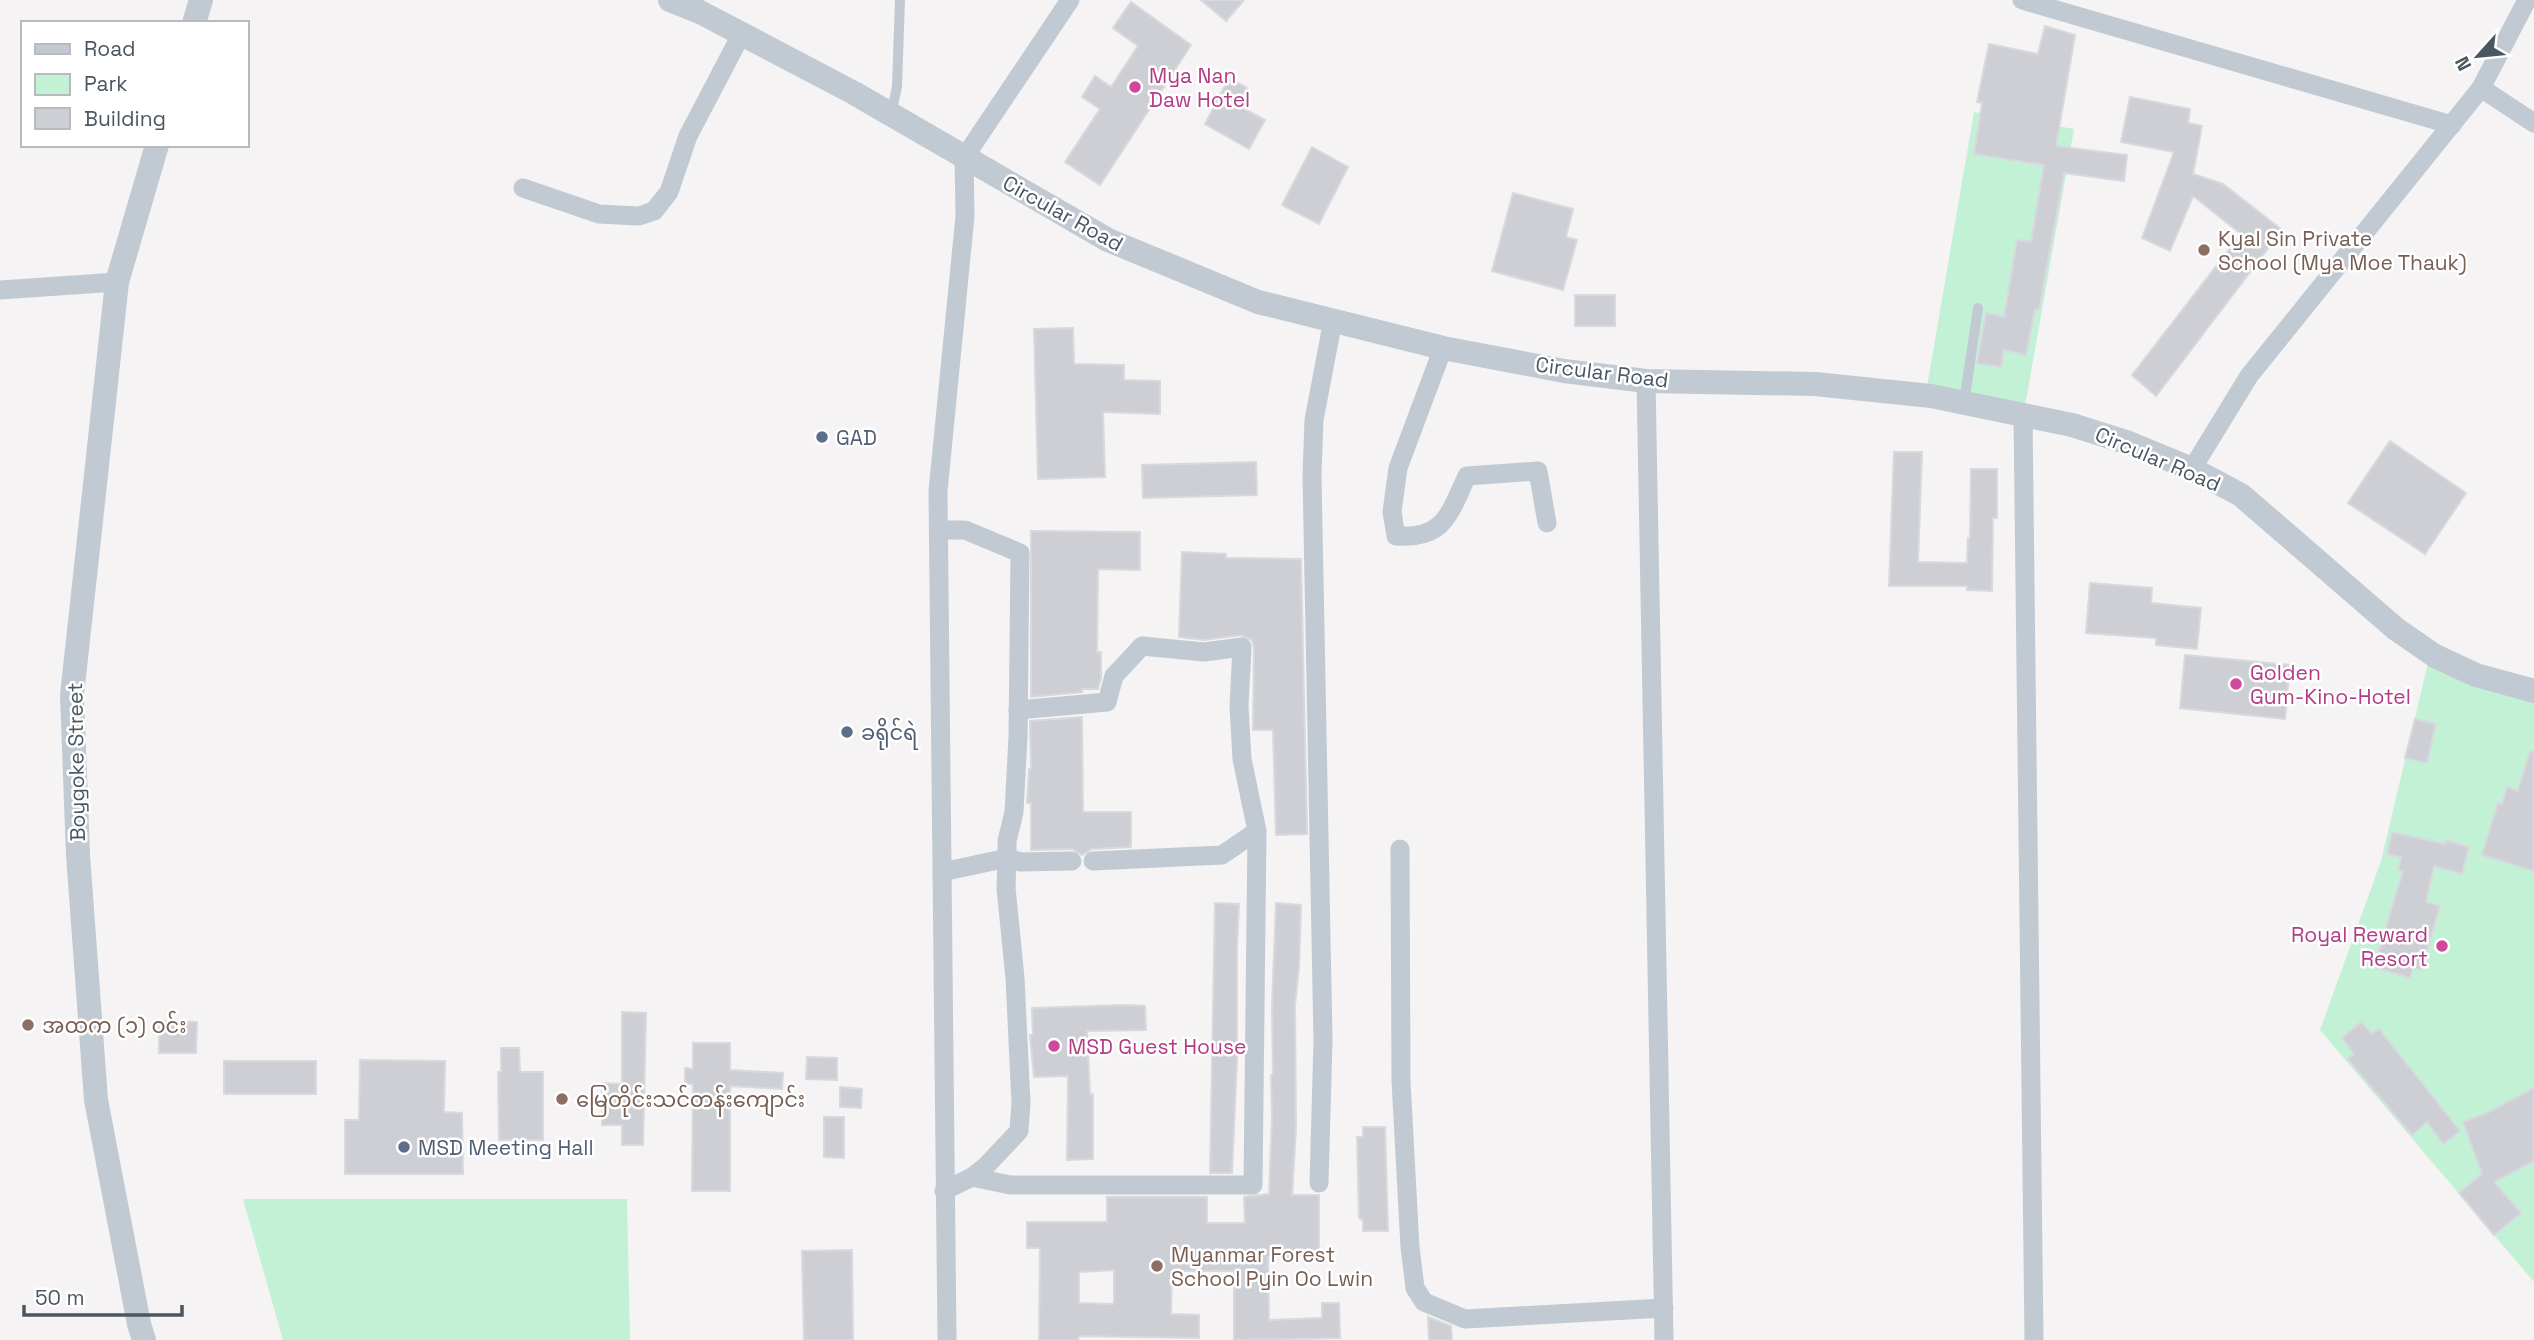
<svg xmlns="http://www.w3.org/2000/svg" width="2534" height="1340" font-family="'Space Grotesk','Noto Sans Myanmar',sans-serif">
	<rect width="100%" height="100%" fill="#f5f3f3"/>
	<g fill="#c3f1d5">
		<polygon points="1974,112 2074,129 2025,406 1927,387"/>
		<polygon points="2428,663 2534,701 2534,1282 2320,1030 2381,861"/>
		<polygon points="243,1199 627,1199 630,1340 283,1340"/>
	</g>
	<g fill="#cdcfd5" stroke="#d7d9de" stroke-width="2" fill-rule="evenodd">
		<polygon points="1201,0 1244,0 1226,21"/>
		<polygon points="1131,2 1191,45 1100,185 1065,162 1100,109 1082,97 1095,76 1111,87 1138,46 1113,28"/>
		<polygon points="2045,26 2075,35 2056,146 2127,155 2124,181 2064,173 2039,310 2035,309 2026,355 2004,350 2001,367 1977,363 1986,313 2004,317 2017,240 2031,242 2044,165 1974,154 1982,103 1977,102 1989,44 2038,54"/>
		<polygon points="1229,78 1247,88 1237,105 1265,120 1249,149 1205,124"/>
		<polygon points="2130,97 2190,109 2188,123 2202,126 2193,174 2223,184 2282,230 2156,396 2132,375 2241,234 2193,196 2170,251 2142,238 2174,152 2121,142"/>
		<polygon points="1312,147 1348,167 1319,224 1282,205"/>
		<polygon points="1513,193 1573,209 1566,237 1577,240 1563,290 1492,271"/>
		<rect x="1575" y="295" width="40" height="31"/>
		<polygon points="1073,328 1074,364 1124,365 1124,380 1160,381 1160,414 1103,412 1105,477 1038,479 1034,329"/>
		<polygon points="2390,441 2466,493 2425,554 2348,503"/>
		<polygon points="1894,452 1922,452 1918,562 1967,563 1968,538 1970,538 1971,469 1997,469 1997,518 1993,518 1992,591 1967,590 1967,586 1889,586"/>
		<polygon points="1256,462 1257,495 1143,498 1142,465"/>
		<polygon points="1031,531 1140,532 1140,570 1098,569 1097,652 1101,652 1101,678 1098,689 1082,689 1082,692 1031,697"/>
		<polygon points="1182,552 1226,554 1226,558 1301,559 1307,834 1276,835 1273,730 1253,730 1254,648 1252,640 1241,635 1204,640 1179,637"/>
		<polygon points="2090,583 2152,588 2151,603 2201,608 2197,649 2156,645 2156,638 2086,633"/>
		<polygon points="2185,655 2290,665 2285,719 2180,708"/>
		<polygon points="1082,717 1083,812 1131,812 1131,847 1092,849 1082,855 1072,849 1031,850 1031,803 1027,803 1029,769 1031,769 1030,721"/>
		<polygon points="2415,719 2436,724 2427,763 2405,758"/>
		<polygon points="2530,751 2534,751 2534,871 2482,855 2498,803 2502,804 2507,787 2518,791"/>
		<polygon points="2392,832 2445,844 2446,840 2469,847 2462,874 2434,866 2426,902 2440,906 2421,970 2413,968 2410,978 2374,967 2403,871 2398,870 2401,857 2387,854"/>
		<polygon points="1215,903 1239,904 1237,946 1237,1060 1232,1173 1210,1173"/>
		<path d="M 1276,903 L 1301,905 L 1299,967 L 1295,1005 L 1296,1129 L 1292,1195 L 1319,1195 L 1319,1257 L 1268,1257 L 1269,1320 L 1322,1318 L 1322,1303 L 1339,1303 L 1340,1338 L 1234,1340 L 1234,1271 L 1172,1271 L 1171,1314 L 1199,1315 L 1199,1338 L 1079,1336 L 1078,1340 L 1039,1340 L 1040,1248 L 1027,1248 L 1027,1222 L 1107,1222 L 1107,1197 L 1207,1197 L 1207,1223 L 1245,1223 L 1244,1197 L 1269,1194 L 1272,1116 L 1271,1075 L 1273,1075 L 1272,1006 ZM 1114,1270 L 1114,1304 L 1079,1303 L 1079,1272 Z"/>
		<polygon points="1125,1005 1145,1006 1146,1030 1087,1031 1090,1094 1093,1094 1093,1159 1067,1160 1068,1076 1034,1077 1030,1035 1033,1035 1032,1008"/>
		<polygon points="622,1012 646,1013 643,1145 622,1145 622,1125 602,1125 602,1083 622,1084"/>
		<polygon points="159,1021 197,1022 196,1053 159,1053"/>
		<polygon points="2361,1022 2372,1034 2379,1029 2460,1131 2443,1144 2427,1122 2412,1135 2348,1059 2354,1054 2342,1038"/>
		<polygon points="693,1043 730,1043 730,1070 783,1073 782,1089 730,1086 730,1191 692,1191 693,1084 685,1084 685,1068 693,1069"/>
		<polygon points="501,1048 519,1048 520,1072 543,1072 543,1140 499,1140 498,1072 501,1072"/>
		<polygon points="807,1057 837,1058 837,1080 806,1079"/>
		<polygon points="360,1060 445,1061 444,1112 462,1113 463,1174 345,1174 345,1120 359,1120"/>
		<rect x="224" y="1061" width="92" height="33"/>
		<polygon points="840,1087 862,1089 861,1108 840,1107"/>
		<polygon points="2534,1088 2534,1161 2494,1182 2521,1213 2494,1235 2459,1193 2482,1174 2463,1122 2489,1112"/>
		<polygon points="824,1117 844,1117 844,1158 824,1157"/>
		<polygon points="1363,1127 1385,1127 1388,1231 1363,1231 1363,1220 1359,1218 1357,1137 1363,1137"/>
		<polygon points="852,1250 853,1340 804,1340 802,1251"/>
		<polygon points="1428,1317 1451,1326 1452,1340 1429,1340"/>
	</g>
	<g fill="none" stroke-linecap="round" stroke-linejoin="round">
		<g stroke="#c1cad2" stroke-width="10">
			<polyline points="891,114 897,87 900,0"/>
			<polyline points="1964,403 1978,308"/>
		</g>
		<g stroke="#c1cad2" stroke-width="19">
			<polyline points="2022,0 2452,125"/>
			<polyline points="2481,88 2534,123"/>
			<polyline points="523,188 599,214 639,216 654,211 669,192 688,136 742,33"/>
			<polyline points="0,290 117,282"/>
			<path d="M 1443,348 L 1398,468 L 1392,512 L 1396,536 C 1445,539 1449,514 1467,476 L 1538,471 L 1547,523"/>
			<polyline points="1646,381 1664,1340"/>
			<polyline points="2023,415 2034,1340"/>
			<polyline points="2192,469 2249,376 2481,88 2527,0"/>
			<polyline points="939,530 965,530 1020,553 1018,737 1014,812 1007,841 1007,858 1021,862 1072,861"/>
			<polyline points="1018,710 1107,702 1114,676 1142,646 1204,652 1242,647 1239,706 1242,759 1257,831"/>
			<polyline points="1400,849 1401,1081 1410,1247 1415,1288 1424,1302 1465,1319 1664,1308"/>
			<polyline points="942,872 1007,858 1006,888 1015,978 1021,1103 1019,1131 985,1167 972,1177 944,1191"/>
			<polyline points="972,1177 1010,1185 1253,1185 1257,831 1222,855 1093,861"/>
			<polyline points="1319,1183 1323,1041 1312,475 1314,420 1333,320"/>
			<polyline points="947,1340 938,491 965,216 964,158 1070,0"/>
		</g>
		<g stroke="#c1cad2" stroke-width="24">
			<polyline points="670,0 700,12 854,93 1108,240 1258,302 1443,348 1564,371 1646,381 1815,384 1931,396 2072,425 2129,443 2192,469 2241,495 2396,629 2435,656 2476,675 2534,691"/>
			<polyline points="194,23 201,0"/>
			<polyline points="144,1340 139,1324 96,1100 78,855 72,695 117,282 157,145"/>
		</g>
	</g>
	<g fill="#d1479c" stroke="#fff" stroke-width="2.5">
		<circle cx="1135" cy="87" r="7"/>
		<circle cx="2236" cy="684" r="7"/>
		<circle cx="2442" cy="946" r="7"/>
		<circle cx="1054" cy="1046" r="7"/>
	</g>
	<g fill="#8d6e63" stroke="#fff" stroke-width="2.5">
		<circle cx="2204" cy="250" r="7"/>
		<circle cx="28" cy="1025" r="7"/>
		<circle cx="562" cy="1099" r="7"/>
		<circle cx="1157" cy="1266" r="7"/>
	</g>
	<g fill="#5c6f8a" stroke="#fff" stroke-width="2.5">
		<circle cx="822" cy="437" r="7"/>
		<circle cx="847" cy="732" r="7"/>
		<circle cx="404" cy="1147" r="7"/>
	</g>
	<g text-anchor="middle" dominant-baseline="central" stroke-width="5" stroke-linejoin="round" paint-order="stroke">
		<g font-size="21" fill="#b23c85" stroke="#fff" text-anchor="start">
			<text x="1149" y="75">Mya Nan<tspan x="1149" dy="24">Daw Hotel</tspan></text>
			<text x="2250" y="672">Golden<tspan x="2250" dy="24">Gum-Kino-Hotel</tspan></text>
			<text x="2428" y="934" text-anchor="end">Royal Reward<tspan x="2428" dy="24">Resort</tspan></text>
			<text x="1068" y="1046">MSD Guest House</text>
		</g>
		<g font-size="21" fill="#4a5661" stroke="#fff">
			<text transform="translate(1063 213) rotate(29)">Circular Road</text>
			<text transform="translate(1602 372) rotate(7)">Circular Road</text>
			<text transform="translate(2158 459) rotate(23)">Circular Road</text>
			<text transform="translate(76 762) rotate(-91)">Boygoke Street</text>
		</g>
		<g font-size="21" fill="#785e54" stroke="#fff" text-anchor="start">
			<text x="2218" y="238">Kyal Sin Private<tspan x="2218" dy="24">School (Mya Moe Thauk)</tspan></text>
			<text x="42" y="1025">အထက (၁) ဝင်း</text>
			<text x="576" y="1099">မြေတိုင်းသင်တန်းကျောင်း</text>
			<text x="1171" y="1254">Myanmar Forest<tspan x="1171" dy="24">School Pyin Oo Lwin</tspan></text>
		</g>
		<g font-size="21" fill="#4e5e75" stroke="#fff" text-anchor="start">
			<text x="836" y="437">GAD</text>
			<text x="861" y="732">ခရိုင်ရဲ</text>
			<text x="418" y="1147">MSD Meeting Hall</text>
		</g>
	</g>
	<rect x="21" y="21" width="228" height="126" fill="#ffffff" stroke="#b7bbc0" stroke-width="2"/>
	<rect x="35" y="44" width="35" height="10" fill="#c1cad2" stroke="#b7bbc0" stroke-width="2"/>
	<text x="84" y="56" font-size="21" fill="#4a5661">Road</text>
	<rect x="35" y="74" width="35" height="21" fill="#c3f1d5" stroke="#b7bbc0" stroke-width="2"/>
	<text x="84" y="91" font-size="21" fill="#4a5661">Park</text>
	<rect x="35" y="108" width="35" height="21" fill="#cdcfd5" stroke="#b7bbc0" stroke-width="2"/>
	<text x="84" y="126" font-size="21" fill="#4a5661">Building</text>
	<g transform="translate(2478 56) rotate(243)" stroke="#ffffff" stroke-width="5" paint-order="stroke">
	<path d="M0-5L12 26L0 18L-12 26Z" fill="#4a5661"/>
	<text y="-10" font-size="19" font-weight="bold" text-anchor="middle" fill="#4a5661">N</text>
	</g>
	<path d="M24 1305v10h158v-10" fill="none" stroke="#4a5661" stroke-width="3.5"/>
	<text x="35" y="1305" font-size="21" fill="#4a5661" stroke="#ffffff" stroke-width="5" paint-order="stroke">50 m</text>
</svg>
